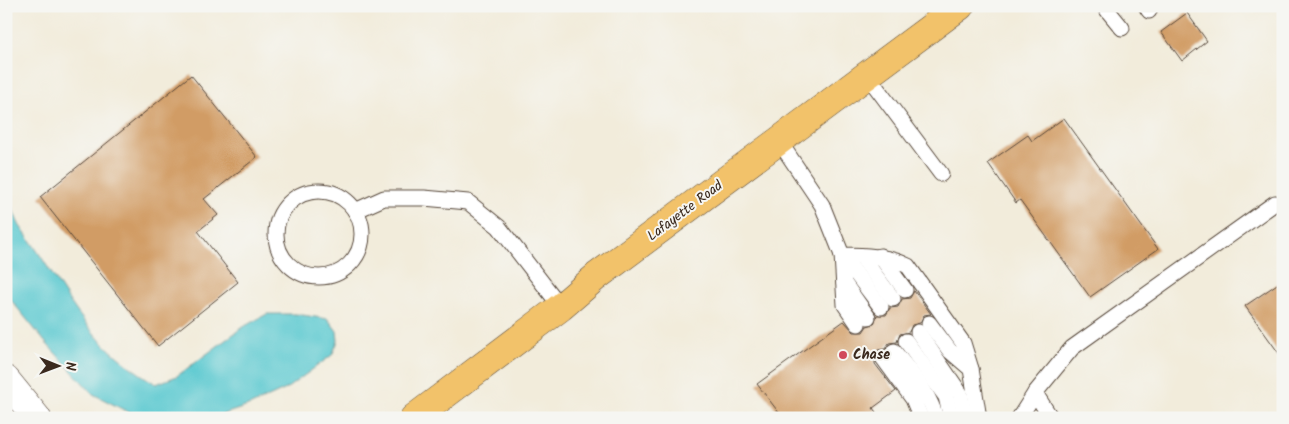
<svg xmlns="http://www.w3.org/2000/svg" width="1289" height="424" font-family="Kalam,sans-serif">
	<rect width="100%" height="100%" fill="#f6f6f2"/>
	<filter id="ink" filterUnits="userSpaceOnUse"><feTurbulence type="fractalNoise" baseFrequency=".02" numOctaves="2"/><feDisplacementMap in="SourceGraphic" scale="10" xChannelSelector="R" yChannelSelector="G"/><feConvolveMatrix kernelMatrix="1 2 1 2 8 2 1 2 1" color-interpolation-filters="sRGB"/></filter>
	<filter id="wash" filterUnits="userSpaceOnUse"><feTurbulence type="fractalNoise" baseFrequency=".0096" numOctaves="4" result="noise"/><feDisplacementMap in="SourceGraphic" scale="20" xChannelSelector="R" yChannelSelector="G"/><feGaussianBlur stdDeviation="1.12" result="paint"/><feColorMatrix in="noise" values="0 0 0 0 0 0 0 0 0 0 0 0 0 0 0 0 0 1.4 0 .05"/><feComposite in="paint" operator="in"/></filter>
	<g filter="url(#wash)">
		<rect width="100%" height="100%" fill="#f2ecdb"/>
		<path fill="#5cc9d0" stroke="#4c7a77" d="M 6,200 C 15,208 15,220 22,229 C 49,265 69,307 99,339 C 115,356 136,372 156,384 L 177,376 L 243,327 L 267,314 L 296,314 L 328,319 L 337,331 L 338,341 L 332,355 L 286,389 L 251,405 L 212,418 L 130,413 L 93,394 L 46,343 L 6,294 Z"/>
		<g id="blocks">
			<g fill="#d19c65">
				<polygon points="1187,13 1207,41 1182,61 1161,32"/>
				<polygon points="191,75 257,157 204,199 218,215 198,231 238,282 158,346 40,197"/>
				<polygon points="1064,118 1158,249 1090,297 1020,200 1016,203 988,163 1028,135 1032,141"/>
				<polygon points="1283,280 1283,359 1245,306"/>
				<polygon points="914,291 931,314 924,315 920,323 912,325 909,332 900,334 897,342 889,343 885,349 878,350 875,354 875,364 896,391 873,408 880,418 783,418 757,384 844,321 854,332 863,332 867,326 874,324 877,315 886,315 890,308 898,307 902,299 910,298"/>
			</g>
		</g>
	</g>
	<g filter="url(#ink)">
		<use href="#blocks" fill-opacity="0" stroke="#56473a" stroke-width="1"/>
		<g fill="none" stroke-linecap="round" stroke-linejoin="round">
			<g stroke="#56473a" stroke-width="17">
				<g id="service">
					<polyline points="1104,6 1122,28"/>
					<polyline points="1146,6 1149,11"/>
					<polyline points="867,75 941,174"/>
					<polyline points="779,141 822,205 842,255 881,307"/>
					<circle cx="319" cy="234" r="43"/>
					<polyline points="355,211 384,198 424,198 468,202 499,227 561,307"/>
					<path d="M 842,255 C 865,256 887,255 908,266 L 963,343 L 971,369"/>
					<polyline points="842,255 845,305 858,324"/>
					<polyline points="861,256 893,299"/>
					<polyline points="880,256 905,290"/>
					<polyline points="844,283 868,317"/>
					<polyline points="929,323 950,351 971,369 979,418"/>
					<polyline points="918,332 960,393 965,418"/>
					<polyline points="906,341 946,397 951,418"/>
					<path d="M 894,351 C 909,371 930,393 936,418"/>
					<polyline points="883,358 913,399 921,418"/>
					<polyline points="1035,393 1051,418"/>
					<polyline points="1019,418 1035,393 1072,348 1275,203"/>
				</g>
			</g>
			<g stroke="#56473a" stroke-width="29">
				<polyline id="tertiary" points="6,380 37,418"/>
			</g>
			<g stroke="#56473a" stroke-width="29">
				<polyline id="primary" points="414,418 561,307 597,276 960,6"/>
			</g>
			<use href="#service" stroke="#fff" stroke-width="15"/>
			<use href="#tertiary" stroke="#fff" stroke-width="28"/>
			<use href="#primary" stroke="#f2c26a" stroke-width="28"/>
		</g>
	</g>
	<circle fill="#d1495b" stroke="#f6f6f2" stroke-width="2" cx="843" cy="355" r="5"/>
	<g text-anchor="middle" dominant-baseline="central" stroke-width="4" stroke-linejoin="round" paint-order="stroke">
		<g font-size="14" fill="#3b2a1e" stroke="#f6f6f2">
			<text transform="translate(685 211) rotate(-37)">Lafayette Road</text>
		</g>
		<g font-size="14" font-weight="bold" fill="#3b2a1e" stroke="#f6f6f2" text-anchor="start">
			<text x="853" y="355">Chase</text>
		</g>
	</g>
	<rect width="1289" height="424" fill="none" stroke="#f6f6f2" stroke-width="25"/>
	<g transform="translate(58 366) rotate(91)" stroke="#f6f6f2" stroke-width="4" paint-order="stroke">
	<path d="M0-4L9 19L0 12L-9 19Z" fill="#3b2a1e"/>
	<text y="-8" font-size="14" font-weight="bold" text-anchor="middle" fill="#3b2a1e">N</text>
	</g>
</svg>
